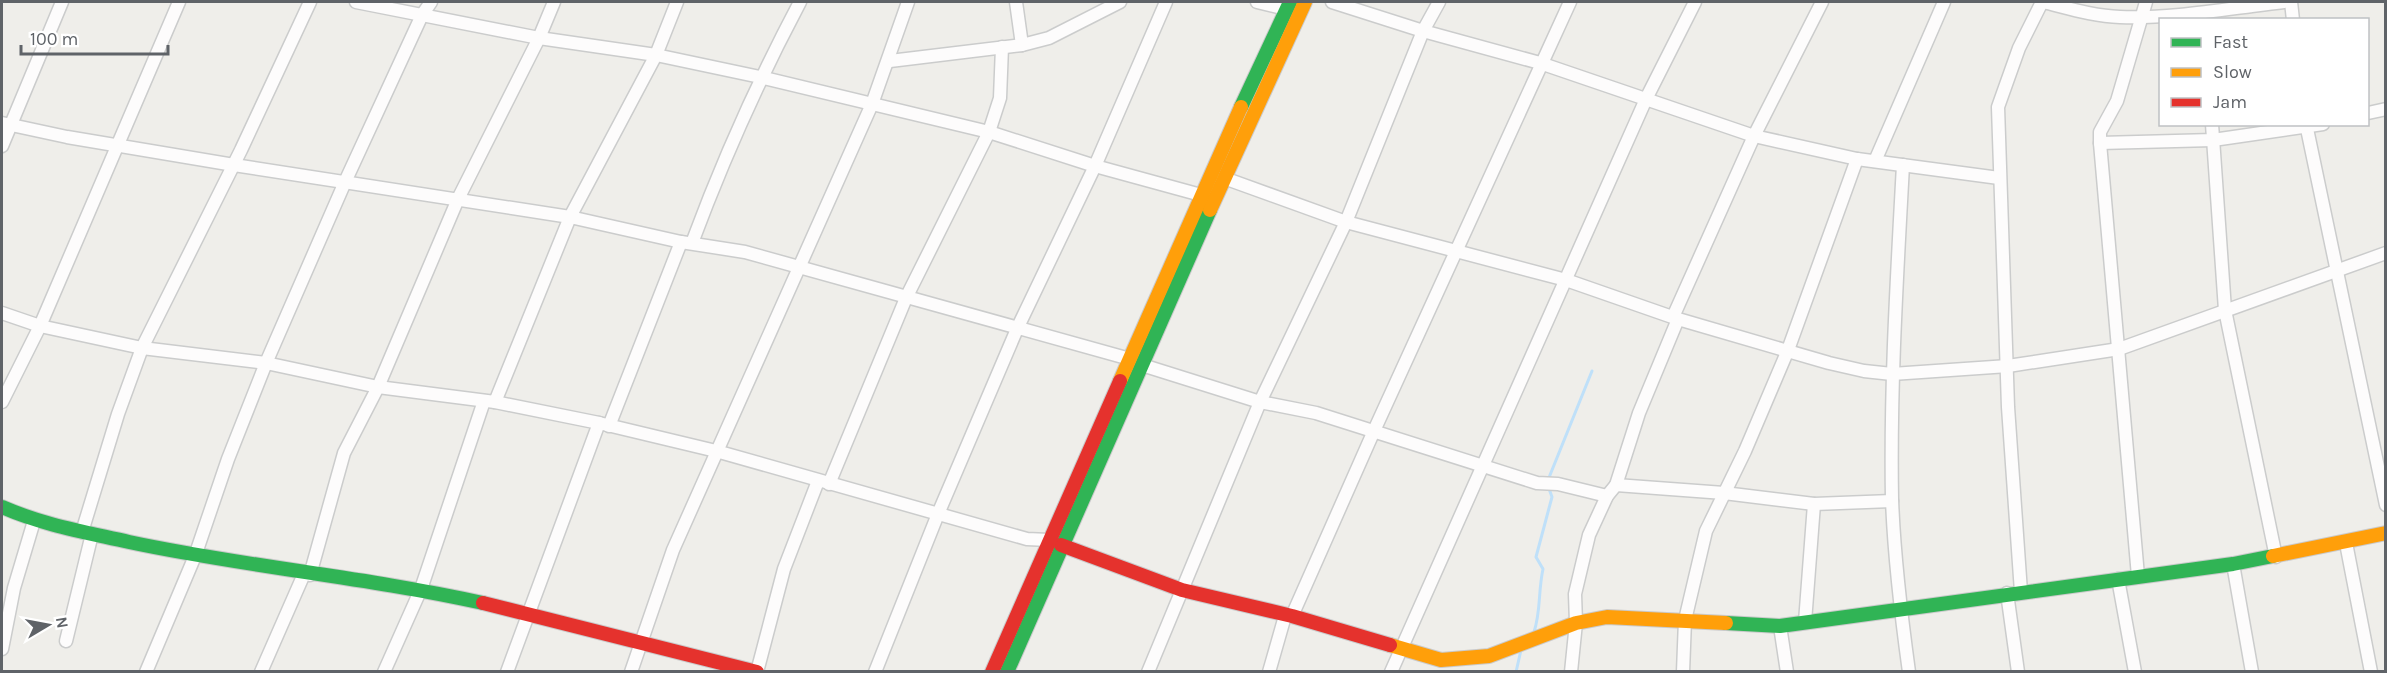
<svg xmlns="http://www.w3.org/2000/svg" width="2387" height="673" font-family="Karla,sans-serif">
	<rect width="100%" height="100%" fill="#efeeea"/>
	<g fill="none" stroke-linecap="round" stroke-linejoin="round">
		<g stroke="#bfe0f9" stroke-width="3">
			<polyline points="1548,480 1592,371"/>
			<path d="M 1534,632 C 1541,611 1538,592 1543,569 L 1536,557 L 1552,497 L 1548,486"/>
			<polyline points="1516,672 1521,650"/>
		</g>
		<g stroke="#cbcccc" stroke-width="15">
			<g id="street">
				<polyline points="356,2 539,38 656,55 760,77 989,132 1095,166 1201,195"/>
				<polyline points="1016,2 1022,45"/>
				<polyline points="1257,2 1286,9"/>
				<polyline points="1332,2 1423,31 1540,63 1754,136 1857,159 1999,178"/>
				<path d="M 2043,2 C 2068,8 2093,16 2120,17 C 2174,19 2230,8 2284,2"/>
				<polyline points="2291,2 2293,20"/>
				<polyline points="890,61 1022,45 1049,38 1120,2"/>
				<polyline points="2368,113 2386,109"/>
				<polyline points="2,123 67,137 234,165 570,217 681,242 745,252 1130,359"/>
				<polyline points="2212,124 2225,310 2276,557"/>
				<polyline points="2306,124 2386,505"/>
				<polyline points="2100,143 2213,140 2323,124"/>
				<polyline points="2,146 62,2"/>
				<polyline points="1875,161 1944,2"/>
				<path d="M 1903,165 C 1897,276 1890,387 1892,499 C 1894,556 1901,614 1909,672"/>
				<polyline points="1224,178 1346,222 1566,280 1678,319 1829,363 1864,371 1892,374 2008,366 2119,349 2386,253"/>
				<path d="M 692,243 C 724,157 757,83 800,2"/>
				<polyline points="2,313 40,326 142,348 266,363 378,387 495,402 599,423 716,451 1027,539 1049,540"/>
				<polyline points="1673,317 1754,136 1822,2"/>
				<polyline points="1142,365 1260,402 1316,413 1537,483 1558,484 1607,496"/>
				<polyline points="2,402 40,326 179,2"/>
				<polyline points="495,402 570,217 656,55 677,2"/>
				<polyline points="609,426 681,242"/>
				<polyline points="829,484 906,298 989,132 1000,98 1002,47"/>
				<polyline points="1616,485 1724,493 1814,504 1892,501"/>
				<polyline points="82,532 118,414 142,348 241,150 310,2"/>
				<polyline points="2346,543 2371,672"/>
				<polyline points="2233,564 2252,672"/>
				<polyline points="310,575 344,453 378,387 458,199 539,38 554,2"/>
				<polyline points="2138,576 2100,143 2100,132 2117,101 2146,2"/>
				<polyline points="2118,579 2135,672"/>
				<polyline points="2021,592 2008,407 1998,107 2019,48 2042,2"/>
				<polyline points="2007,593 2018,672"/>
				<polyline points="1292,616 1373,433 1570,2"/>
				<polyline points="1805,622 1814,504"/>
				<polyline points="1780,626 1787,672"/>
				<polyline points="66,641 92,534"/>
				<polyline points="2,649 14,588 34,521"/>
				<polyline points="146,672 195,556 228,459 266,363 345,182 422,15 431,2"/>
				<polyline points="261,672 304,574"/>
				<polyline points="384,672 421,589 484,401"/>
				<polyline points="507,672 599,423"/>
				<polyline points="631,672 673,550 872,104 908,2"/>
				<polyline points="757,672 784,569 818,481"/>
				<polyline points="875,672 938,514 1017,329 1095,166 1166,2"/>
				<polyline points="1148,672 1260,402 1346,222 1423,31 1439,2"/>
				<polyline points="1269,672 1285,616"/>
				<polyline points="1391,672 1646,99 1695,2"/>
				<polyline points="1571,672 1576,623 1575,594 1589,535 1607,496 1616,485 1639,413 1678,319"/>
				<polyline points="1683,672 1685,620 1706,531 1745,451 1788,350 1857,159"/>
			</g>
		</g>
		<g stroke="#cacacb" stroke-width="16">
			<g id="fast">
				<polyline points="1241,107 1290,2"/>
				<path d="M 2,507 C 43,525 85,532 129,542 C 246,567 366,577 483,603"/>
				<polyline points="1726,623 1780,626 2233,564 2273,556"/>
				<polyline points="1007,672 1210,210"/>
			</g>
		</g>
		<g stroke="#cacacb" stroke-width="16">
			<g id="slow">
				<polyline points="1210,210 1305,2"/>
				<polyline points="1120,381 1241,107"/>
				<polyline points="2273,556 2386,533"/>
				<polyline points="1390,645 1441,660 1489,656 1576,623 1607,617 1726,623"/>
			</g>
		</g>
		<g stroke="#cacacb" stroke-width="16">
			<g id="jam">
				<polyline points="1061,545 1182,590 1292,616 1390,645"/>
				<polyline points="483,603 757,672"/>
				<polyline points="992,672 1120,381"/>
			</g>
		</g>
		<use href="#street" stroke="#fdfcfc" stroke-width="12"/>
		<use href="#fast" stroke="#30b455" stroke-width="14"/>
		<use href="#slow" stroke="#ff9f0a" stroke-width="14"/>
		<use href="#jam" stroke="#e5322d" stroke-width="14"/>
	</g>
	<rect width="2387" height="673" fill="none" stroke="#5f6368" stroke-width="6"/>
	<rect x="2159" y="18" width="210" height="108" fill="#ffffff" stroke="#bfc1c3" stroke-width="1.5"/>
	<rect x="2171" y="38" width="30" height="9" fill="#30b455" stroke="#bfc1c3" stroke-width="1.5"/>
	<text x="2213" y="48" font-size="18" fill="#5f6368">Fast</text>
	<rect x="2171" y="68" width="30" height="9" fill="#ff9f0a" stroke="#bfc1c3" stroke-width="1.5"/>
	<text x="2213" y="78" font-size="18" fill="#5f6368">Slow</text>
	<rect x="2171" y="98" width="30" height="9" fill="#e5322d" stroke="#bfc1c3" stroke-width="1.5"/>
	<text x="2213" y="108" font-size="18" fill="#5f6368">Jam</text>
	<g transform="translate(48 625) rotate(80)" stroke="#ffffff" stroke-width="4.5" paint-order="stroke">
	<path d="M0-4.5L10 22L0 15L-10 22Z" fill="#5f6368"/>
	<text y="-9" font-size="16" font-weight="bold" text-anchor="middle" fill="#5f6368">N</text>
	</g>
	<path d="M21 45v9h147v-9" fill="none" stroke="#5f6368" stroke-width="3"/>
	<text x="30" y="45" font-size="18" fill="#5f6368" stroke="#ffffff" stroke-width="4.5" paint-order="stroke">100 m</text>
</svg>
